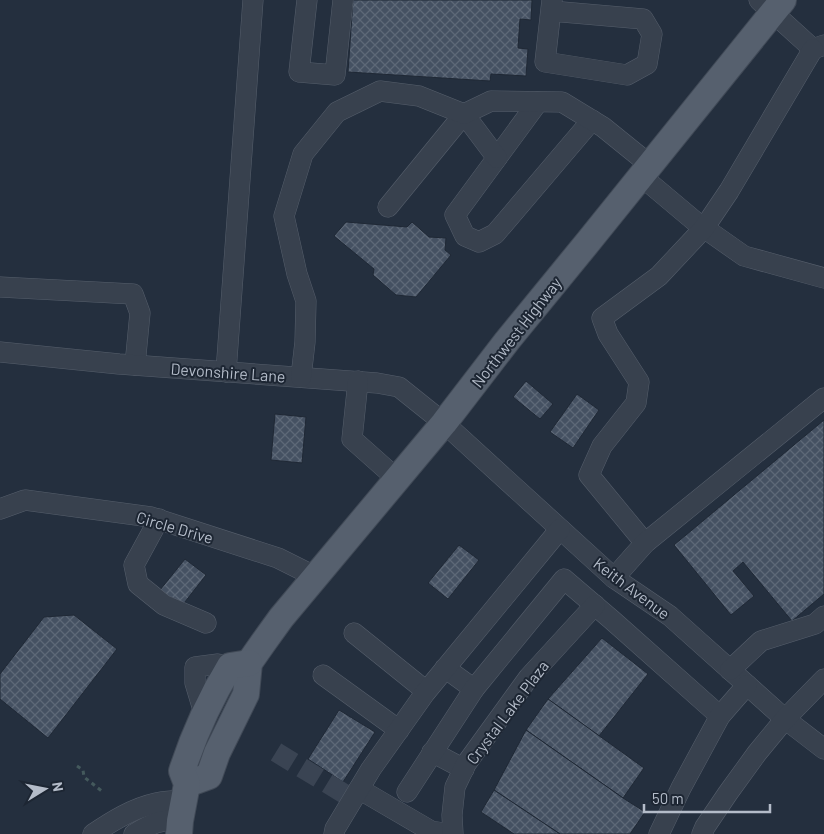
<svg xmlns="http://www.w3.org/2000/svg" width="824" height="834" font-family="Barlow,sans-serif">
	<defs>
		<pattern id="building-cross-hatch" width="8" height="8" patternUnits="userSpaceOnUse" patternTransform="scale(1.25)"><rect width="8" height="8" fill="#455162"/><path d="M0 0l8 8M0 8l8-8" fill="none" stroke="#5d6877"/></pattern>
	</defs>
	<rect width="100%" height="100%" fill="#242f3e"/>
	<g fill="url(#building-cross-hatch)" stroke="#1f2835">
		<polygon points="353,0 532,0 531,20 520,19 518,48 528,49 526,76 491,74 490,81 348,72"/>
		<polygon points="346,222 407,227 412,222 429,237 446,238 445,250 451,255 416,297 396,295 373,275 374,269 334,236"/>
		<polygon points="526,381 553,404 540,419 513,397"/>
		<polygon points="577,394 599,410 573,448 550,432"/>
		<polygon points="275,414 306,417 302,463 271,460"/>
		<polygon points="824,420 824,594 792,621 743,562 733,571 754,596 731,615 674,545"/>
		<polygon points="459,545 479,560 448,599 428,583"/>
		<polygon points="185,559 206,575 181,607 160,590"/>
		<polygon points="74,615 117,649 48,738 0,699 0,674 44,617"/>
		<polygon points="602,638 648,674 599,736 548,699"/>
		<polygon points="548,699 644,768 623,798 526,730"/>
		<polygon points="339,710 375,732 343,782 308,759"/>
		<polygon points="526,730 623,798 645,812 630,834 560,834 494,790"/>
		<polygon points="494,790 560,834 514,834 481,812"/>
	</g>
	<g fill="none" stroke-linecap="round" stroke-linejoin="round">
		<polyline stroke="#3a4453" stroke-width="20" stroke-dasharray="20 10" stroke-linecap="butt" points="276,752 353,799"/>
		<g stroke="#565f6c" stroke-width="21">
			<g id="minor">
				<polyline points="307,0 299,72 335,75 343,0"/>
				<polyline points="759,0 813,49 824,45"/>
				<polyline points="551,11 643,19 652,34 647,64 627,75 545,62 552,0"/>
				<polyline points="538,102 455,215 465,236 479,242 495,234 592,120"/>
				<polyline points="641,176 697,223 744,256 824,278"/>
				<polyline points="388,207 464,114 497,158"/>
				<polyline points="0,287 133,294 140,313 135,365"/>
				<polyline points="0,352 119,364 377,383 399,387 444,423 614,578 670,616 785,719 824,749"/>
				<polyline points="226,372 253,0"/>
				<polyline points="301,377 305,342 306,301 297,274 284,216 303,154 337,112 380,91 419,96 464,114 491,101 562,102 603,127 650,165"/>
				<polyline points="358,381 352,439 397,479"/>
				<polyline points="0,509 25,500 151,517 278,558 316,577"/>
				<polyline points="159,519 134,565 138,584 164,605 206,623"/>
				<polyline points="645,543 589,475 602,446 636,403 639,382 608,334 602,318 659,276 704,228 729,191 813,49"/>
				<polyline points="614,578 645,543 824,398"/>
				<polyline points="354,633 426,691"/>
				<polyline points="445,668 474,689"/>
				<polyline points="730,670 761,641 815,624 824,616"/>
				<polyline points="323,675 399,730"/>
				<polyline points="204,713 195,683 195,667 218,664 230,666"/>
				<polyline points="432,752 464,769"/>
				<polyline points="359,789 431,831 450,834"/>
				<polyline points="407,792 474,689 564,579 612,620 720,716"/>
				<path d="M 93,834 C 112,821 133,808 156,803 C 165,801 175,801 183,800"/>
				<path d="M 134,834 C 151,824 160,819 180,821"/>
				<polyline points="334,834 335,829 371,769 425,693 560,529"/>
				<polyline points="453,834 452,815 455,787 466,764 529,677 595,605"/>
				<polyline points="659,834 681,788 720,716 747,685"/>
				<polyline points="702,834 705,827 728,793 757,753 785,719 824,679"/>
			</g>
		</g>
		<g stroke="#414a57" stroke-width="28">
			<g id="major">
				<polyline points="187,784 209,776 217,753 246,694 249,663 263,643 281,618 444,423 507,341 588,242 783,0"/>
				<path d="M 179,834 L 180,821 L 187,784 L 182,771 C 194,734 210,699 230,666 L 249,663"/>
			</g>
		</g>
		<polyline stroke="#44595c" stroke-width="3" stroke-dasharray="4 4" stroke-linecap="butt" points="77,766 83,770 84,777 103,792"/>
		<use href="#minor" stroke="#38414e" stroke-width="20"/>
		<use href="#major" stroke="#56606e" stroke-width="26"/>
	</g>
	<g text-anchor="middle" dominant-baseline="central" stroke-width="4" stroke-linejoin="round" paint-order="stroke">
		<g font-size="16" fill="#b4bcc9" stroke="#1d2633">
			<text transform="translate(516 332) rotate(-52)">Northwest Highway</text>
			<text transform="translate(228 372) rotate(4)">Devonshire Lane</text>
			<text transform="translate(175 527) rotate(16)">Circle Drive</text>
			<text transform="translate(632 588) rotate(37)">Keith Avenue</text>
			<text transform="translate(507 712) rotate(-53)">Crystal Lake Plaza</text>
		</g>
	</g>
	<g transform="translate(45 789) rotate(80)" stroke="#1d2633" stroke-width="4" paint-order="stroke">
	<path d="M0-4L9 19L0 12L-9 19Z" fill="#b4bcc9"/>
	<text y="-8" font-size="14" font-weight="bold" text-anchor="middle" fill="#b4bcc9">N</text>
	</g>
	<path d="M644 804v8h126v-8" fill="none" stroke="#b4bcc9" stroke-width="2.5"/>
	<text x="652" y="804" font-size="15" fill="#b4bcc9" stroke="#1d2633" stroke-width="4" paint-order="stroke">50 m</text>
</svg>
